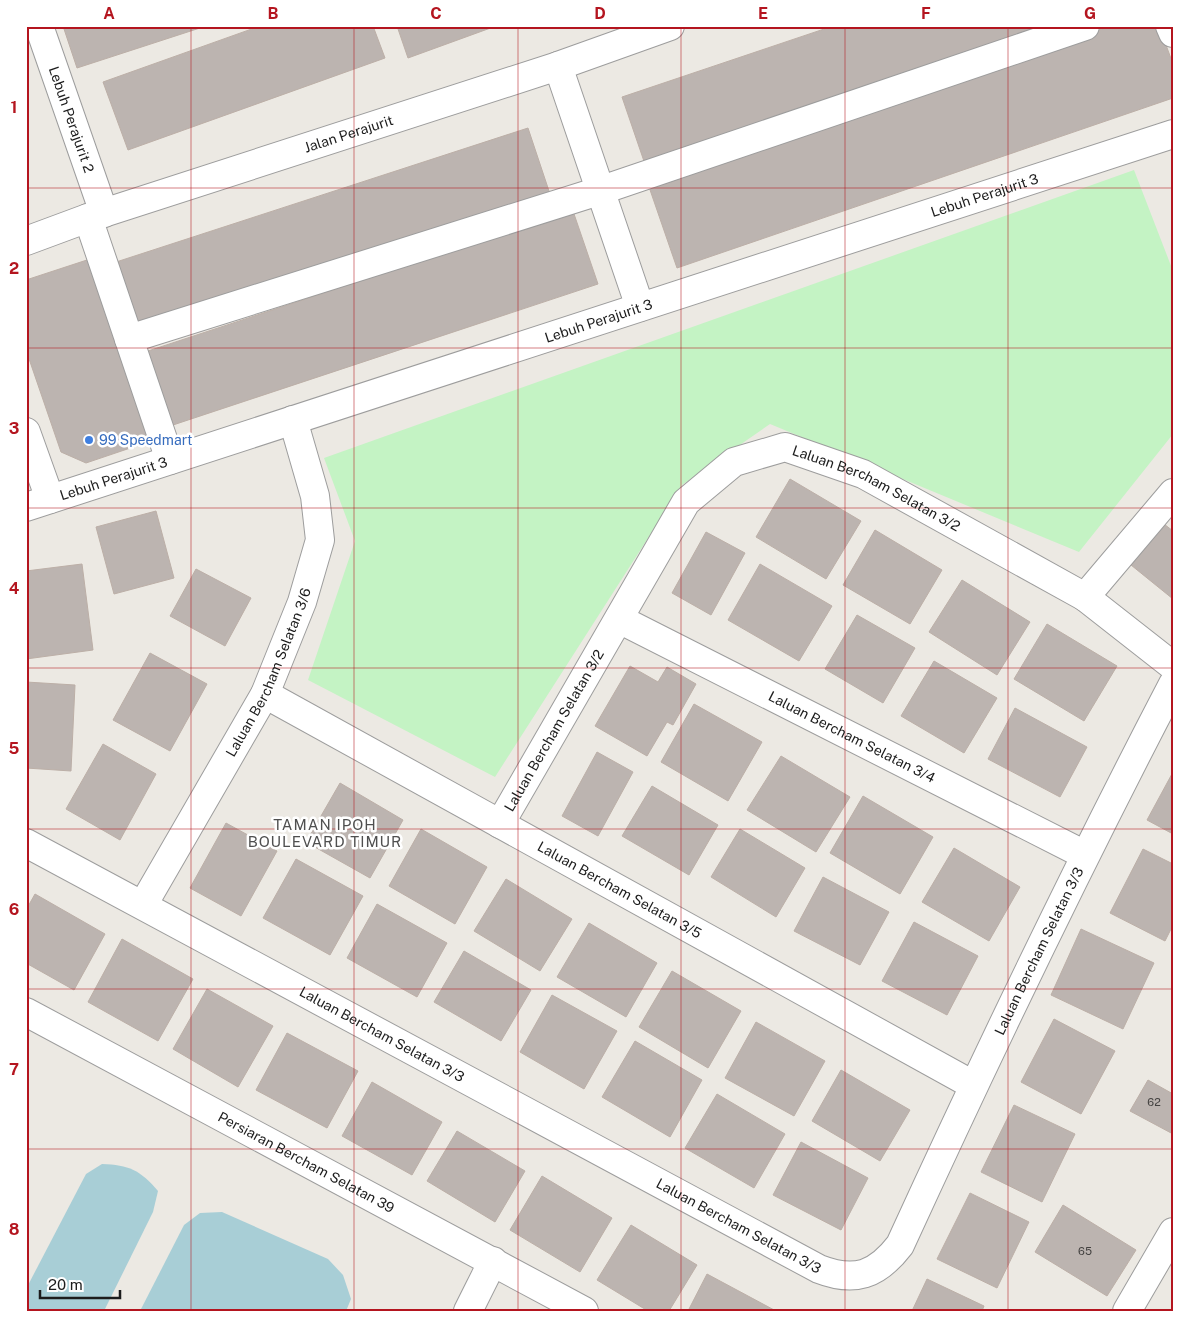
<svg xmlns="http://www.w3.org/2000/svg" width="1199" height="1337" font-family="'Public Sans',sans-serif">
	<rect width="100%" height="100%" fill="#ece9e3"/>
	<polygon fill="#c4f3c4" points="1134,170 1173,271 1173,434 1079,552 770,424 682,485 495,777 308,680 355,541 324,458"/>
	<g fill="#a8ced6">
		<path d="M 102,1164 C 129,1165 140,1170 158,1191 L 153,1212 L 104,1311 L 26,1311 L 26,1289 L 86,1174 Z"/>
		<polygon points="222,1212 328,1259 343,1275 351,1299 346,1311 140,1311 184,1225 200,1213"/>
	</g>
	<g fill="#bcb4b0" stroke="#bcafa7">
		<polygon points="63,26 206,26 77,68"/>
		<polygon points="260,26 373,26 385,58 128,150 103,82"/>
		<polygon points="397,26 496,26 408,58"/>
		<polygon points="833,26 1077,26 647,170 622,97"/>
		<polygon points="1111,26 1159,26 1173,64 1173,98 677,268 648,184"/>
		<polygon points="528,128 551,197 133,333 110,264"/>
		<polygon points="573,211 598,284 167,427 142,353"/>
		<polygon points="93,258 151,441 86,463 61,452 26,350 26,280"/>
		<polygon points="790,479 861,521 826,579 756,537"/>
		<polygon points="156,511 174,578 114,594 96,527"/>
		<polygon points="1164,524 1173,531 1173,599 1131,565"/>
		<polygon points="875,530 942,570 910,624 843,585"/>
		<polygon points="706,532 745,553 711,615 672,593"/>
		<polygon points="82,564 93,650 26,659 26,571"/>
		<polygon points="760,564 832,606 799,661 728,620"/>
		<polygon points="196,569 251,598 225,646 170,616"/>
		<polygon points="962,580 1030,622 997,675 929,632"/>
		<polygon points="857,615 915,648 883,703 825,669"/>
		<polygon points="1047,624 1117,666 1084,721 1014,679"/>
		<polygon points="150,653 207,684 170,751 113,720"/>
		<polygon points="934,661 997,698 964,753 901,716"/>
		<polygon points="630,666 658,682 667,667 696,684 673,725 667,722 647,756 595,726"/>
		<polygon points="26,682 75,685 71,771 26,768"/>
		<polygon points="694,704 762,742 728,801 661,762"/>
		<polygon points="1015,708 1087,747 1060,797 988,759"/>
		<polygon points="103,744 156,774 120,840 66,809"/>
		<polygon points="597,752 633,772 598,836 562,816"/>
		<polygon points="781,756 850,797 816,852 747,810"/>
		<polygon points="1173,772 1173,834 1147,820"/>
		<polygon points="340,783 403,820 370,878 306,842"/>
		<polygon points="652,786 718,825 689,875 622,836"/>
		<polygon points="863,796 933,837 900,894 830,853"/>
		<polygon points="226,823 277,851 241,916 190,888"/>
		<polygon points="421,829 487,867 455,924 389,886"/>
		<polygon points="740,829 805,868 776,917 711,877"/>
		<polygon points="954,848 1020,887 989,941 922,902"/>
		<polygon points="1143,849 1173,864 1173,925 1165,941 1110,913"/>
		<polygon points="296,859 363,896 330,955 263,918"/>
		<polygon points="823,877 889,912 860,965 794,931"/>
		<polygon points="506,879 572,919 540,971 474,931"/>
		<polygon points="35,894 105,934 74,990 26,963 26,910"/>
		<polygon points="377,904 447,943 417,997 347,958"/>
		<polygon points="914,922 978,956 947,1015 882,981"/>
		<polygon points="589,923 657,963 626,1017 557,977"/>
		<polygon points="1081,929 1154,963 1123,1029 1051,995"/>
		<polygon points="122,939 193,979 158,1041 88,1002"/>
		<polygon points="464,951 531,990 501,1041 434,1002"/>
		<polygon points="672,971 741,1011 708,1068 639,1027"/>
		<polygon points="207,989 273,1026 238,1087 173,1049"/>
		<polygon points="552,995 617,1031 584,1089 520,1052"/>
		<polygon points="1054,1019 1115,1051 1081,1114 1021,1082"/>
		<polygon points="756,1022 825,1061 794,1116 725,1078"/>
		<polygon points="287,1033 358,1071 327,1128 256,1090"/>
		<polygon points="635,1041 702,1080 670,1137 602,1097"/>
		<polygon points="841,1070 910,1110 880,1161 812,1121"/>
		<polygon points="1148,1080 1173,1094 1173,1134 1130,1111"/>
		<polygon points="372,1082 442,1122 412,1175 342,1136"/>
		<polygon points="717,1094 785,1134 754,1188 685,1148"/>
		<polygon points="1014,1105 1075,1134 1042,1202 981,1172"/>
		<polygon points="457,1131 525,1171 495,1222 427,1181"/>
		<polygon points="801,1142 868,1178 841,1230 773,1195"/>
		<polygon points="542,1176 612,1218 580,1272 510,1230"/>
		<polygon points="970,1193 1029,1222 997,1288 937,1259"/>
		<polygon points="1063,1205 1136,1250 1107,1296 1035,1252"/>
		<polygon points="631,1225 697,1265 669,1311 648,1311 597,1280"/>
		<polygon points="707,1274 776,1311 688,1311"/>
		<polygon points="927,1279 984,1306 982,1311 912,1311"/>
	</g>
	<g fill="none" stroke-linecap="round" stroke-linejoin="round">
		<g stroke="#9d9d9d" stroke-width="30">
			<g id="minor">
				<path id="s1" d="M 39,26 L 104,213"/>
				<polyline points="1170,26 1173,33"/>
				<polyline points="558,66 640,307"/>
				<polyline points="88,218 170,460"/>
				<path id="s2" d="M 26,241 L 88,218 L 558,66 L 670,26"/>
				<polyline points="129,339 599,191 1085,26"/>
				<polyline points="26,432 50,499"/>
				<path id="s3" d="M 26,507 L 1173,134"/>
				<polyline points="1085,597 1173,493"/>
				<path id="s4" d="M 619,619 L 1085,855"/>
				<path id="s5" d="M 265,694 L 973,1085"/>
				<path id="s6" d="M 500,824 L 686,502 L 734,462 L 785,447 L 863,474 L 1085,597 L 1173,666"/>
				<path id="s7" d="M 26,843 L 819,1269 C 855,1283 877,1275 900,1245 C 987,1055 1077,868 1173,684"/>
				<path id="s8" d="M 143,905 L 265,694 L 302,602 L 320,540 L 315,496 L 293,420"/>
				<path id="s9" d="M 26,1012 L 584,1311"/>
				<polyline points="468,1311 493,1261"/>
				<polyline points="1127,1311 1173,1232"/>
			</g>
		</g>
		<use href="#minor" stroke="#fff" stroke-width="28"/>
	</g>
	<path fill="none" stroke="#b4151f" stroke-width="1" stroke-opacity="0.55" d="M 191,26 L 191,1311M 354,26 L 354,1311M 518,26 L 518,1311M 681,26 L 681,1311M 845,26 L 845,1311M 1008,26 L 1008,1311M 26,188 L 1173,188M 26,348 L 1173,348M 26,508 L 1173,508M 26,668 L 1173,668M 26,829 L 1173,829M 26,989 L 1173,989M 26,1149 L 1173,1149"/>
	<circle fill="#3f7fe0" stroke="#fff" stroke-width="2" cx="89" cy="440" r="5"/>
	<g text-anchor="middle" dominant-baseline="central" stroke-width="5" stroke-linejoin="round" paint-order="stroke">
		<g font-size="11" fill="#444241">
			<text x="1154" y="1102">62</text>
			<text x="1085" y="1251">65</text>
		</g>
		<g font-size="14" fill="#1c1c1c" stroke="#fff">
			<text stroke="none"><textPath href="#s1" startOffset="99">Lebuh Perajurit 2</textPath></text>
			<text stroke="none"><textPath href="#s2" startOffset="340">Jalan Perajurit</textPath></text>
			<text stroke="none"><textPath href="#s3" startOffset="1008">Lebuh Perajurit 3</textPath></text>
			<text stroke="none"><textPath href="#s3" startOffset="602">Lebuh Perajurit 3</textPath></text>
			<text stroke="none"><textPath href="#s3" startOffset="92">Lebuh Perajurit 3</textPath></text>
			<text stroke="none"><textPath href="#s6" startOffset="588">Laluan Bercham Selatan 3/2</textPath></text>
			<text stroke="none"><textPath href="#s8" startOffset="265">Laluan Bercham Selatan 3/6</textPath></text>
			<text stroke="none"><textPath href="#s6" startOffset="108">Laluan Bercham Selatan 3/2</textPath></text>
			<text stroke="none"><textPath href="#s4" startOffset="261">Laluan Bercham Selatan 3/4</textPath></text>
			<text stroke="none"><textPath href="#s5" startOffset="405">Laluan Bercham Selatan 3/5</textPath></text>
			<text stroke="none"><textPath href="#s7" startOffset="1318">Laluan Bercham Selatan 3/3</textPath></text>
			<text stroke="none"><textPath href="#s7" startOffset="404">Laluan Bercham Selatan 3/3</textPath></text>
			<text stroke="none"><textPath href="#s9" startOffset="318">Persiaran Bercham Selatan 39</textPath></text>
			<text stroke="none"><textPath href="#s7" startOffset="809">Laluan Bercham Selatan 3/3</textPath></text>
		</g>
		<g font-size="14" fill="#366cbe" stroke="#fff" text-anchor="start">
			<text x="99" y="440">99 Speedmart</text>
		</g>
		<g font-size="15" letter-spacing="1" fill="#4f4f4f" stroke="#fff">
			<text x="325" y="824">TAMAN IPOH<tspan x="325" dy="17">BOULEVARD TIMUR</tspan></text>
		</g>
	</g>
	<rect width="1199" height="1337" fill="none" stroke="#ffffff" stroke-width="55"/>
	<path d="M40 1290v8h80v-8" fill="none" stroke="#1c1c1c" stroke-width="2.5"/>
	<text x="48" y="1290" font-size="15" fill="#1c1c1c" stroke="#ffffff" stroke-width="4" paint-order="stroke">20 m</text>
	<rect x="28" y="28" width="1144" height="1282" fill="none" stroke="#b4151f" stroke-width="2"/>
	<g font-size="16" text-anchor="middle" font-weight="bold" fill="#b4151f">
		<text x="109" y="19">A</text>
		<text x="273" y="19">B</text>
		<text x="436" y="19">C</text>
		<text x="600" y="19">D</text>
		<text x="763" y="19">E</text>
		<text x="926" y="19">F</text>
		<text x="1090" y="19">G</text>
		<text x="14" y="113">1</text>
		<text x="14" y="274">2</text>
		<text x="14" y="434">3</text>
		<text x="14" y="594">4</text>
		<text x="14" y="754">5</text>
		<text x="14" y="915">6</text>
		<text x="14" y="1075">7</text>
		<text x="14" y="1235">8</text>
	</g>
</svg>
